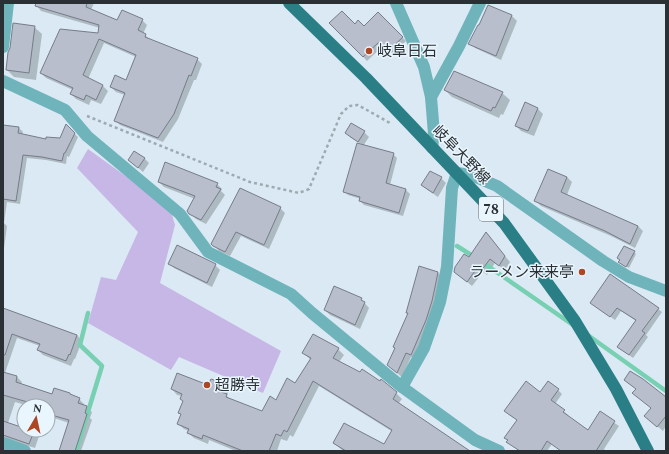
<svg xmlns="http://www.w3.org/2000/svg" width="669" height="454" font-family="Spectral,'Noto Sans JP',serif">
	<rect width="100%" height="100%" fill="#dae9f3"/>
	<polygon fill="#c7b7e6" points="88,149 170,208 175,225 160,283 281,351 263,393 179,357 171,370 88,323 101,277 116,280 138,232 77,168"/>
	<g fill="#0003">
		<polygon points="33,3 94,3 91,10 117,22 142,20 147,25 143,34 151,40 197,59 202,64 196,80 194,80 178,119 163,142 120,125 115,120 125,95 116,92 111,87 127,81 136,57 104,43 88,79 103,86 108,91 101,104 91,100 89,105 76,99 71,94 73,90 46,78 41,73 99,34 100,28 41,11 37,6 37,4"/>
		<polygon points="378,13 406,41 393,54 384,45 367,61 331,23 355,25 364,27"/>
		<polygon points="512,16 517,21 501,60 475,48 470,43"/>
		<polygon points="34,27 42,34 36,80 14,77 7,70 11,48"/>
		<polygon points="445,90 502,93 510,100 503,115 501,114 499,118 452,97"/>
		<polygon points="538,109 543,114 534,136 521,131 516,126"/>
		<polygon points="3,126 19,128 23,132 22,135 46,141 60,139 66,126 78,137 69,157 67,156 66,164 46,160 27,158 20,204 7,202 4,223 7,226 3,256"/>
		<polygon points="364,132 369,137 363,146 393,154 397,158 390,185 406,190 410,194 403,216 364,205 360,201 361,199 348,195 344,191 363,145 351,138 346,133"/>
		<polygon points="144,158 149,163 143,172 129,160"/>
		<polygon points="567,177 572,182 567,195 638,226 643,231 635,248 611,236 541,206 536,201"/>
		<polygon points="441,178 446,183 438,197 428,190 423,185"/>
		<polygon points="159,182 217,184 222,189 221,191 225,195 206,224 196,219 190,213 195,199 164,187"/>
		<polygon points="240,189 280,208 285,213 269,249 241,236 230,256 219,251 214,245"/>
		<polygon points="491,239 510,262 505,270 495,263 487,275 483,272 472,286 455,272"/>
		<polygon points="634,252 636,254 629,268 622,264"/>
		<polygon points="169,263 215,265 220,270 212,287 174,268"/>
		<polygon points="420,268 438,273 443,278 416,359 411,357 402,377 393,370 396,348 409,314 407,312"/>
		<polygon points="361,299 369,308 360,329 330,315 325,310"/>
		<polygon points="591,303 658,309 662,312 646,335 648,337 633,358 618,347 636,321 621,311 615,320"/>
		<polygon points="3,309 77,335 82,341 75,359 74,359 71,366 43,355 38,350 40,346 17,338 5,373 17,377 22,382 21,385 53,395 70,394 72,396 79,399 84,404 84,406 92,412 90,418 92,420 81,451 60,451 69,423 48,416 48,406 29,406 15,402 8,423 23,429 24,427 24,430 41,430 35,448 4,438 3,439"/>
		<polygon points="338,349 344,355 339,362 396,393 402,399 398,404 467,451 343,451 334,443 385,446 393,432 319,386 293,437 290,435 287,441 281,439 277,451 236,451 209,440 208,444 194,438 188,433 189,431 184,429 178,424 182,415 184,402 181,399 182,396 177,395 172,389 223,385 229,390 227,396 231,400 263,412 296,384 311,360 303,353"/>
		<polygon points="625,380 666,399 666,426 663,431 645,416 652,408 637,389"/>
		<polygon points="558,390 562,394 555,404 568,415 567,416 588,432 600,413 619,426 604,449 606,451 561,451 552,444 547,451 519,451 508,442 508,441 506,438 517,420 509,415 540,393"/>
	</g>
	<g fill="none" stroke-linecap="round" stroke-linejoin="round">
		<g stroke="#78d0b2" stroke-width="4.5">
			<polyline points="457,246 476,258"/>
			<polyline points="482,262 573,325"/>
			<polyline points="589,336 666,391"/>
			<polyline points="76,451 102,366 80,345 88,313"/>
		</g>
	</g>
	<g fill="#b8becc" stroke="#767c89">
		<polygon points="36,3 87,3 86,7 117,20 122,10 143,19 138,30 146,34 145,37 198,58 191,76 189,75 174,114 158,138 114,121 125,93 110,87 115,75 126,80 136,55 99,39 83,75 103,85 96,100 86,95 84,100 70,94 73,88 40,73 60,29 98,33 99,25 35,6"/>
		<polygon points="488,5 512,15 496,56 468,44 478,25 479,25"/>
		<polygon points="342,11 355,24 358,20 364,26 378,12 403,37 388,51 379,42 363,57 329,23"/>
		<polygon points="13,23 35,26 29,73 6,70 8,52 10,48"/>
		<polygon points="454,71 503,92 495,108 493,107 491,111 444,90"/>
		<polygon points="525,102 538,108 528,131 515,126"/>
		<polygon points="351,123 365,131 358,142 345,133"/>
		<polygon points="66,124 75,133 65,153 64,153 62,161 42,157 23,155 16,201 3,199 3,125 19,127 18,133 46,139 46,137 60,138"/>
		<polygon points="357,143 394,153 386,183 406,189 399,213 359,201 360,197 343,192"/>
		<polygon points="134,151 145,158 138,168 128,160"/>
		<polygon points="165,162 218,183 216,187 221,189 201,220 189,214 187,211 195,196 158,182"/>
		<polygon points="548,169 567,177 561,192 638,226 630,244 605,231 534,201"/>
		<polygon points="430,171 442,177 433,193 421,185"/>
		<polygon points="240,188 281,207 264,245 236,232 225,252 213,246 211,244"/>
		<polygon points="486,232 505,256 499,266 490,259 481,271 477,268 467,282 454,272 455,267 464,254 469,257"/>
		<polygon points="177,245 216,264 207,283 168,264"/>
		<polygon points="624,246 635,251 626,267 618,262 620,260 617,258"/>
		<polygon points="419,266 438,272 435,287 432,301 426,320 411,355 406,353 397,373 387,365 395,348 393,347 408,313 406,313"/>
		<polygon points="610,274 659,308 642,331 645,333 629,355 617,347 636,320 617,308 610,317 590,303"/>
		<polygon points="334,286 362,298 361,300 365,302 355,325 324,310"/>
		<polygon points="3,308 77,335 70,355 69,354 66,361 37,350 40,344 12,334 5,355 3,355"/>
		<polygon points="313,334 339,348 333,358 360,372 362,369 380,381 381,379 397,392 393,399 470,451 346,451 333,443 344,423 384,444 392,430 313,381 287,432 284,430 281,436 276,434 269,451 243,451 203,435 202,439 187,433 189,429 177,424 181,414 178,413 183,401 180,399 182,394 171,389 177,373 208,385 211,379 224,384 221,392 227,394 226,397 262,411 270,396 276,400 287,378 295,383 311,358 302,353"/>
		<polygon points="630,371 643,379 666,397 666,416 657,427 644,416 651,408 632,393 636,389 624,380"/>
		<polygon points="3,372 17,376 16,382 52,394 54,388 70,393 70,394 80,398 78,403 87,406 85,413 87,414 75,451 59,451 69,420 48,414 48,406 30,406 31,403 3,395"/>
		<polygon points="526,381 540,392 548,381 559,389 551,400 565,410 563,412 588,430 600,411 615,421 596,451 561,451 547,441 541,451 520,451 506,442 508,440 504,438 517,420 504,411"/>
		<polygon points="3,421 24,428 24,430 34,431 29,444 3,435"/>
	</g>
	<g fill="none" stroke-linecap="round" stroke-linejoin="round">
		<polyline stroke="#9eaab2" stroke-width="2.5" stroke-dasharray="3 3" stroke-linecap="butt" points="87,116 250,182 299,193 309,189 341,114 349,106 358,105 390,123"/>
		<g stroke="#6fb4ba" stroke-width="12">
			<polyline points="396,3 424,67 431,97 434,134 432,148"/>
			<polyline points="3,47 8,3"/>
			<polyline points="3,81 65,110 87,136 180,214 208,252 291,294 312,313 402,387 475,440 499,451"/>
			<polyline points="431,97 459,46 480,3"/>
			<polyline points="402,387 424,348 440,302 447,267 452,188 457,173 471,175 497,186 603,261 629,277 666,291"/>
			<polyline points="3,443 25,451"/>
		</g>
		<polyline stroke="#2a7f86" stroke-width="12" points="289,3 366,78 504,223 575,321 616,389 648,451"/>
	</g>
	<g fill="#ad4622" stroke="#eaf6fe" stroke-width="1.5">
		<circle cx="369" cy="51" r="4"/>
		<circle cx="582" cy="272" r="4"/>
		<circle cx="207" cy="385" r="4"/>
	</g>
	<g text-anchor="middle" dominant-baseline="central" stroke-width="3" stroke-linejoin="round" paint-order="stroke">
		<rect fill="#eaf6fe" stroke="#646b71" stroke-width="1" x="479" y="197" width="24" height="24" rx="3"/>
		<g font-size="14" font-weight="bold" fill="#2a3034">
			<text x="491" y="209">78</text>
		</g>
		<g font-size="15" fill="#2a3034" stroke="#eaf6fe" text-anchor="start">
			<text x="377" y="51">岐阜日石</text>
			<text x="574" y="272" text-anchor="end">ラーメン来来亭</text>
			<text x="215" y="385">超勝寺</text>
		</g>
		<g font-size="15" fill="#2a3034" stroke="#eaf6fe">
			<text transform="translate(461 155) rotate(46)">岐阜大野線</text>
		</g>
	</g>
	<rect width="669" height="454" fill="none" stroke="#2a3034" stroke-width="8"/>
	<g transform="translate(36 418) rotate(9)"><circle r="19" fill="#eaf6fe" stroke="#9da7ad"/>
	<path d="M0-3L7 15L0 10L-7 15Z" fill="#ad4622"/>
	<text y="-6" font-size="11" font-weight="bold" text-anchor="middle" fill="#2a3034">N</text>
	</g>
</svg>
